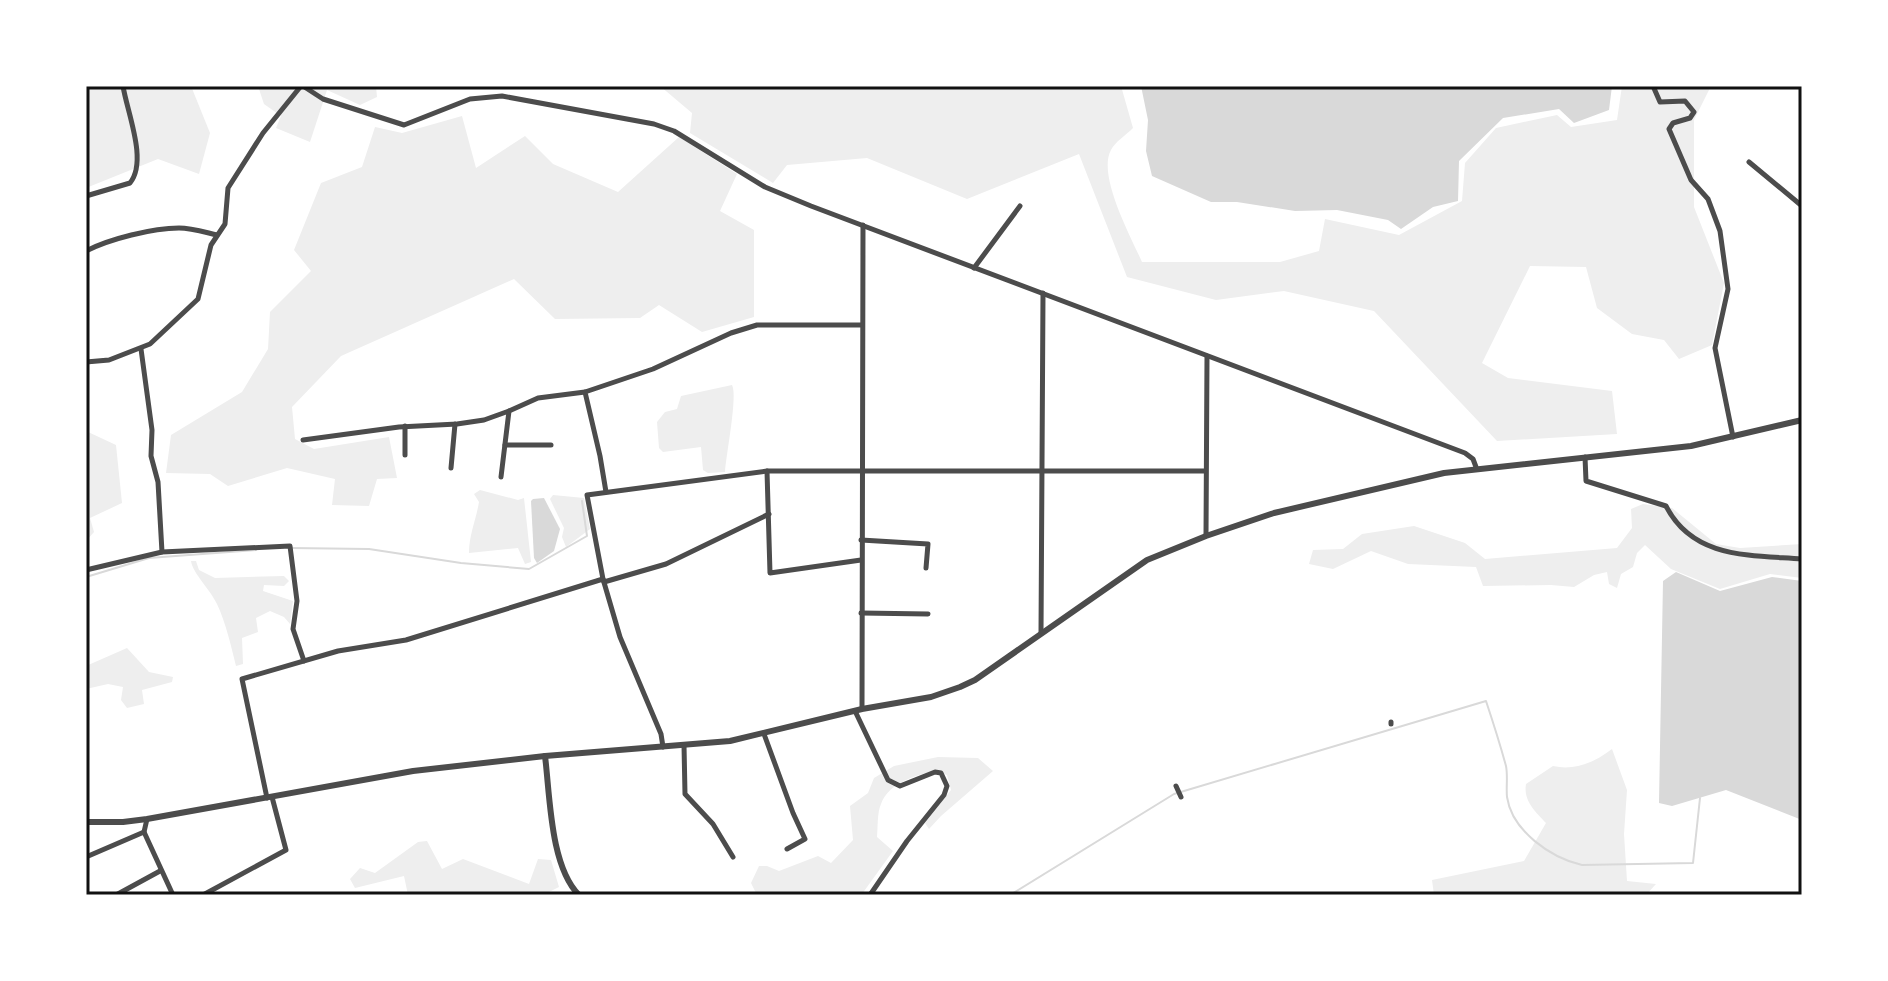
<svg xmlns="http://www.w3.org/2000/svg" width="1888" height="981" font-family="'Crimson Pro',serif">
	<rect width="100%" height="100%" fill="#fff"/>
	<g fill="#eee">
		<polygon points="86,86 191,86 210,133 199,174 158,159 86,188"/>
		<polygon points="258,86 376,86 377,97 360,105 327,90 310,142 276,128 281,116 264,104"/>
		<path d="M 660,86 L 1121,86 L 1133,128 C 1126,135 1115,142 1111,150 C 1097,175 1131,237 1142,262 L 1280,262 L 1319,251 L 1325,219 L 1399,235 L 1462,201 L 1465,163 L 1496,128 L 1557,115 L 1571,127 L 1617,120 L 1622,86 L 1711,86 L 1694,120 L 1694,207 L 1724,283 L 1712,345 L 1679,359 L 1664,340 L 1632,334 L 1597,308 L 1586,267 L 1530,266 L 1482,363 L 1508,378 L 1612,391 L 1617,434 L 1497,441 L 1374,311 L 1284,291 L 1216,300 L 1127,277 L 1079,154 L 967,199 L 867,158 L 787,165 L 773,183 L 690,133 L 692,113 Z"/>
		<polygon points="462,116 476,168 525,136 553,164 618,192 679,137 737,174 720,211 754,230 754,317 702,332 659,305 640,318 555,319 514,279 341,356 292,407 295,439 314,449 389,437 397,478 377,479 369,506 332,505 335,479 287,468 228,486 210,474 166,473 171,435 242,392 268,349 270,312 311,271 294,250 321,183 362,167 375,127 402,133"/>
		<path d="M 732,385 C 738,395 726,455 725,472 L 708,473 L 703,470 L 701,447 L 663,452 L 659,448 L 657,422 L 665,412 L 677,409 L 681,396 Z"/>
		<polygon points="86,431 116,445 122,503 90,518 94,532 86,541"/>
		<path d="M 480,490 L 518,500 L 524,498 L 531,562 L 525,564 L 518,548 L 469,553 C 469,535 476,520 479,502 L 474,494 Z"/>
		<polygon points="553,495 584,498 590,529 566,547 562,537 564,528 550,499"/>
		<polygon points="1643,504 1672,508 1716,544 1740,548 1802,544 1802,578 1770,574 1720,589 1671,569 1645,545 1637,553 1633,567 1621,574 1617,588 1609,584 1607,572 1594,575 1574,587 1551,585 1483,586 1476,567 1408,564 1371,551 1333,569 1309,564 1313,550 1343,549 1362,534 1414,526 1465,543 1485,559 1617,548 1632,528 1631,509"/>
		<path d="M 191,561 L 196,561 L 199,570 L 215,578 L 284,576 L 289,581 L 284,586 L 264,585 L 263,591 L 293,601 L 290,624 L 284,617 L 270,611 L 256,618 L 258,632 L 242,638 L 243,664 L 236,666 C 231,646 226,623 217,604 C 210,589 193,574 191,561 Z"/>
		<polygon points="127,648 149,672 173,677 172,682 142,690 144,704 127,708 121,700 123,687 108,684 86,689 86,666"/>
		<path d="M 1612,749 L 1627,790 L 1624,834 L 1627,881 L 1656,884 L 1646,895 L 1434,895 L 1432,880 L 1524,861 L 1546,823 C 1536,812 1523,801 1526,784 L 1553,766 C 1575,771 1595,762 1612,749 Z"/>
		<path d="M 938,757 L 978,758 L 993,771 L 941,816 L 929,829 L 925,823 L 951,790 L 947,775 L 936,770 C 916,776 889,782 881,804 C 877,813 878,827 877,837 L 893,851 L 862,894 L 757,895 L 751,883 L 759,866 L 767,866 L 779,871 L 818,856 L 831,863 L 853,840 L 850,806 L 868,793 L 874,778 L 894,766 Z"/>
		<polygon points="427,841 442,869 463,859 529,884 538,859 551,860 559,887 543,895 408,895 404,876 355,888 350,879 360,868 375,873 418,842"/>
	</g>
	<g fill="#d9d9d9">
		<polygon points="1141,86 1612,86 1609,110 1574,123 1559,109 1503,118 1459,161 1458,201 1433,207 1401,229 1388,220 1337,210 1295,211 1237,202 1211,202 1152,176 1146,151 1148,120"/>
		<polygon points="544,498 560,529 554,551 537,563 534,558 531,501 533,499"/>
		<polygon points="1676,572 1720,591 1772,577 1802,581 1802,820 1726,790 1672,806 1659,803 1663,581"/>
	</g>
	<g fill="none" stroke-linecap="round" stroke-linejoin="round">
		<g stroke="#d9d9d9" stroke-width="2">
			<polyline points="290,548 369,549 461,563 529,569 587,536 582,501"/>
			<polyline points="86,577 149,558 256,550"/>
			<path d="M 1010,895 L 1174,794 L 1486,701 C 1493,722 1500,744 1506,766 C 1508,776 1506,787 1507,797 C 1512,831 1551,858 1582,865 L 1693,863 L 1700,798"/>
		</g>
		<g stroke="#4c4c4c" stroke-width="5">
			<polyline points="303,86 323,99 404,125 470,99 502,96 654,124 674,131 765,187 811,206 1465,453 1473,459 1476,467"/>
			<polyline points="1653,86 1660,102 1685,101 1694,112 1690,118 1673,123 1669,129 1691,180 1708,199 1720,231 1728,289 1715,348 1733,437"/>
			<polyline points="1749,162 1802,206"/>
			<path d="M 86,196 L 130,183 C 148,161 127,112 123,86"/>
			<path d="M 86,251 C 109,239 153,228 179,228 C 191,228 204,232 217,235"/>
			<polyline points="974,268 1020,206"/>
			<polyline points="141,349 152,430 151,456 158,482 162,552"/>
			<polyline points="86,362 109,360 150,344 198,299 211,245 225,224 228,188 263,133 301,86"/>
			<polyline points="405,426 405,455"/>
			<polyline points="303,440 399,427 457,424 484,420 509,411"/>
			<polyline points="505,445 551,445"/>
			<path d="M 1585,457 L 1586,481 L 1666,506 C 1693,559 1750,555 1802,559"/>
			<polyline points="451,468 455,424"/>
			<polyline points="767,471 770,573 861,560"/>
			<polyline points="501,477 509,411 538,398 585,392"/>
			<polyline points="606,492 600,456 585,392 653,369 731,333 757,325 861,325"/>
			<polyline points="1206,536 1207,356"/>
			<polyline points="861,540 928,544 926,568"/>
			<polyline points="86,570 162,552 290,546 297,601 293,629 304,661"/>
			<polyline points="604,582 666,564 769,514"/>
			<polyline points="861,613 928,614"/>
			<polyline points="1041,633 1043,293"/>
			<polyline points="862,709 863,225"/>
			<polyline points="855,711 888,780 900,786 935,772 941,773 947,786 944,795 907,841 870,895"/>
			<polyline points="1391,722 1391,724"/>
			<polyline points="764,734 793,813 805,839 787,849"/>
			<polyline points="684,745 685,794 713,824 733,857"/>
			<polyline points="663,747 661,734 620,637 603,579 587,495 767,471 1205,471"/>
			<polyline points="1176,786 1181,797"/>
			<polyline points="267,798 242,679 338,651 406,640 603,579"/>
			<polyline points="147,819 144,832 173,895"/>
			<polyline points="86,857 144,832"/>
			<polyline points="116,895 160,871"/>
			<polyline points="203,895 286,850 272,797"/>
		</g>
		<g stroke="#4c4c4c" stroke-width="6">
			<path d="M 545,756 C 550,795 550,866 579,895"/>
			<polyline points="86,822 123,822 147,819 413,771 545,756 730,741 862,709 931,697 960,687 975,680 1147,560 1206,536 1274,513 1444,473 1691,446 1802,420"/>
		</g>
	</g>
	<rect width="1888" height="981" fill="none" stroke="#ffffff" stroke-width="176"/>
	<rect x="88" y="88" width="1712" height="805" fill="none" stroke="#111" stroke-width="3"/>
</svg>
